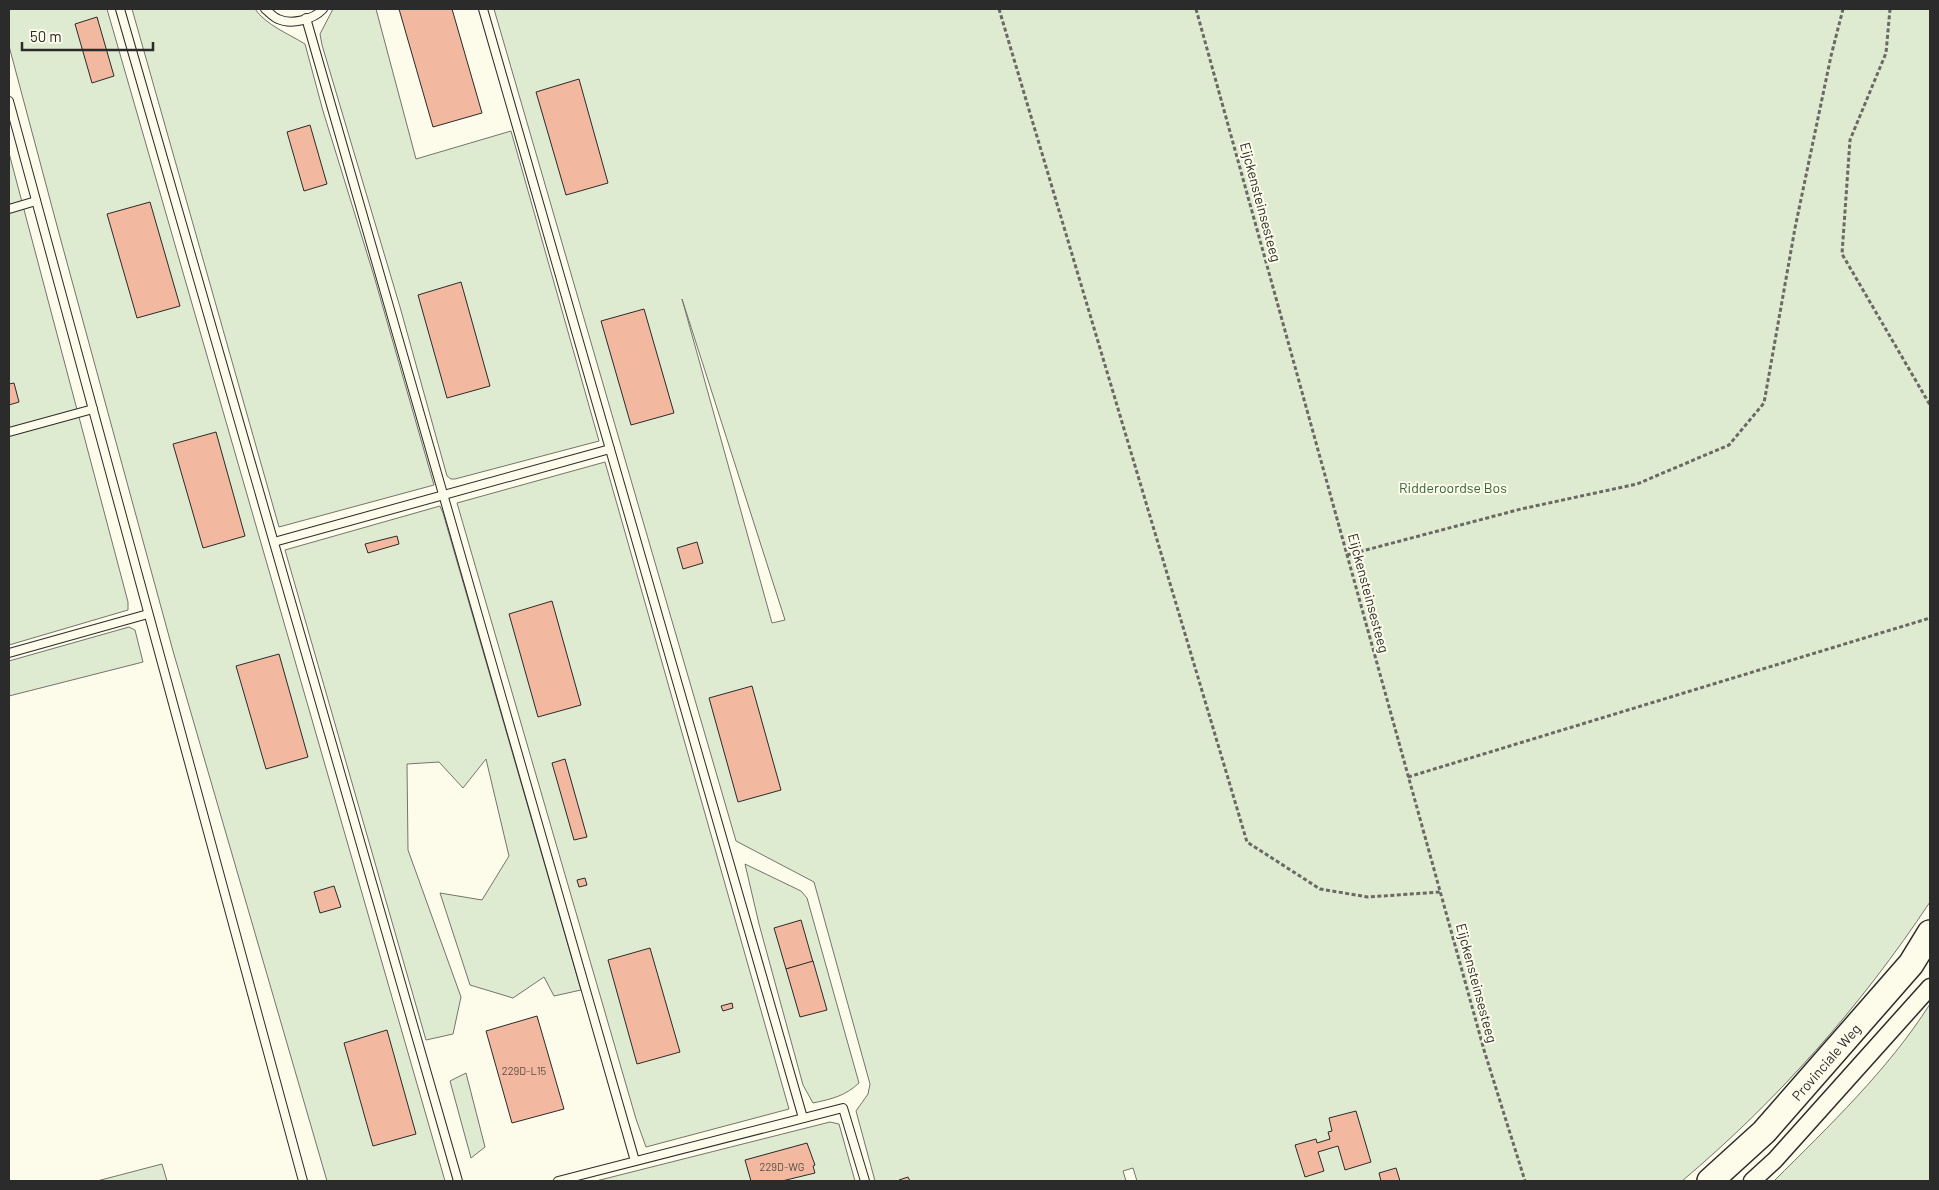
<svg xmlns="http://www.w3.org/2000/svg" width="1939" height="1190" font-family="Barlow,sans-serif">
	<rect width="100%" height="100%" fill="#fdfbea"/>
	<g fill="#deebd1" stroke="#74746e" fill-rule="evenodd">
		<polygon points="9,9 107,9 445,1181 327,1181 173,651 60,237 9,46"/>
		<path d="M 132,9 L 255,9 C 266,25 289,34 305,44 L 323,111 L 374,276 L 434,485 L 279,527 Z"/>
		<polygon points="333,9 376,9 416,159 511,131 599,441 455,479 451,479 447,476 400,307 322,45 320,34"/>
		<path d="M 494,9 L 1930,9 L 1930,902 C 1861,1006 1777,1101 1682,1181 L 1137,1181 L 1133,1168 L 1123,1171 L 1126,1181 L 875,1181 L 856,1111 L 868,1094 L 870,1084 L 814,882 L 736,841 ZM 682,299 L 785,620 L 772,623 Z"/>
		<polygon points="9,153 128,602 128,610 9,645"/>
		<polygon points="605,462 789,1109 646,1147 636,1119 457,503"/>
		<polygon points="440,506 443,513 581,990 554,996 544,977 513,998 470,985 440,893 482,900 509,856 486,759 463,788 439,762 407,764 408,850 461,997 453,1034 426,1040 285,550"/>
		<polygon points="129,627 135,630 143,662 9,696 9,661"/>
		<path d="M 745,864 L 801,891 L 807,898 L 859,1083 C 845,1096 832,1099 813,1103 L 803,1085 L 759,924 Z"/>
		<path d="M 1930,1004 L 1930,1181 L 1774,1181 C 1829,1126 1888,1070 1930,1004 Z"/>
		<polygon points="466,1073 485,1147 471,1158 450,1081"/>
		<polygon points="830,1122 839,1124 855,1181 596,1181"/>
		<polygon points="162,1164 167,1181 97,1181"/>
	</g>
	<g fill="#f2b8a0" stroke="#2b2b2b">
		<polygon points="399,9 452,9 482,113 433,127"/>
		<polygon points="97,17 114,76 92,83 75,24"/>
		<polygon points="579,79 608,183 566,195 536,92"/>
		<polygon points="310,125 327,184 304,191 287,132"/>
		<polygon points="150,202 180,306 137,318 107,214"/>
		<polygon points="461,282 490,386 447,398 418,295"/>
		<polygon points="644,309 674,413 631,425 601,321"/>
		<polygon points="14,383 19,402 9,405 9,384"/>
		<polygon points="216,432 245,536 203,548 173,444"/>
		<polygon points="397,536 399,544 368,553 365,544"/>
		<polygon points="697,542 703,563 683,569 677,548"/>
		<polygon points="552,601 581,705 538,717 509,614"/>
		<polygon points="279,654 308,757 266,769 236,666"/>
		<polygon points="752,686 781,790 738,802 709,698"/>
		<polygon points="565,759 587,837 574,840 552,763"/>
		<polygon points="585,878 587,885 579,887 577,880"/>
		<polygon points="334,886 341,907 320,913 314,892"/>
		<polygon points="801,920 813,962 786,969 774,928"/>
		<polygon points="650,948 680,1052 637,1064 608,960"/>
		<polygon points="813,961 827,1010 800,1017 786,969"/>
		<polygon points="732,1003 733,1008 723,1011 721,1006"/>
		<polygon points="537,1016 564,1109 512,1123 486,1031"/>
		<polygon points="387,1030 416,1134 373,1146 344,1043"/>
		<polygon points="1356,1111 1371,1162 1345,1170 1338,1146 1318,1152 1324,1171 1305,1177 1295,1145 1316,1139 1317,1143 1330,1139 1328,1132 1332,1131 1329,1118"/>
		<polygon points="807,1143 815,1165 813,1166 815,1173 782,1181 751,1181 745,1160"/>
		<polygon points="1396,1168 1400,1181 1381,1181 1379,1173"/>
		<polygon points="908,1177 910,1181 899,1181 899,1180"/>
	</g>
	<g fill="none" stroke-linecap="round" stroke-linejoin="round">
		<g stroke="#2b2b2b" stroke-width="10">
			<g id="lane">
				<polyline points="120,9 458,1181"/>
				<path d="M 265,9 C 269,12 273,17 278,19 C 291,25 313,20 323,9"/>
				<polyline points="483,9 803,1118"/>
				<polyline points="306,18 635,1161"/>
				<polyline points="9,101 303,1181"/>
				<polyline points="9,209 36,201"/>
				<polyline points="9,432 93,409"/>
				<polyline points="274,542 610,449"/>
				<polyline points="9,653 148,614"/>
				<polyline points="558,1181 843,1108 865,1181"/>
			</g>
		</g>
		<g stroke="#2b2b2b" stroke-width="19">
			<polyline id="street" points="1752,1181 1775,1160 1930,987"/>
		</g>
		<g stroke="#2b2b2b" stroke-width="28">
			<polyline id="primary" points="1710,1181 1764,1132 1911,964 1930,933"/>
		</g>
		<g stroke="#6a6964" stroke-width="3" stroke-dasharray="4 2.5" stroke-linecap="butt">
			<polyline points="999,9 1247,842 1320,889 1368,897 1440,892"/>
			<polyline points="1196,9 1484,1050 1525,1181"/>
			<polyline points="1890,9 1886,53 1850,140 1842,254 1930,405"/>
			<polyline points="1347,555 1521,509 1637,484 1729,445 1764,403 1795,228 1831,56 1843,9"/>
			<polyline points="1408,777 1930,618"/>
		</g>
		<use href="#lane" stroke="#fdfbea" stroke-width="8"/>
		<use href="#street" stroke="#fdfbea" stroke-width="16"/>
		<use href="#primary" stroke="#fdfbea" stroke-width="25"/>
	</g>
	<g text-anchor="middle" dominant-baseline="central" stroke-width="4" stroke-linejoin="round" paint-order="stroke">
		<g font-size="11" fill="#5d4e48">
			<text x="524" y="1070">229D-L15</text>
			<text x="782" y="1166">229D-WG</text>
		</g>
		<g font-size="14" fill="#2b2b2b" stroke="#fdfbea">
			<text transform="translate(1261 202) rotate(75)">Eijckensteinsesteeg</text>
			<text transform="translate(1369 593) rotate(75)">Eijckensteinsesteeg</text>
			<text transform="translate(1477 983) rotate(75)">Eijckensteinsesteeg</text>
			<text transform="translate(1826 1062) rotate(-49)">Provinciale Weg</text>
		</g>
		<g font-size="14" fill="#34623c" stroke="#fdfbea">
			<text x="1453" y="487">Ridderoordse Bos</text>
		</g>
	</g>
	<rect width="1939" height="1190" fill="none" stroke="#2b2b2b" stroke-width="20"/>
	<path d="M22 42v8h131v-8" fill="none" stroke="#2b2b2b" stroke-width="2.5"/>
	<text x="30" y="42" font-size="15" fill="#2b2b2b" stroke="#fdfbea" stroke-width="4" paint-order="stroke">50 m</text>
</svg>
